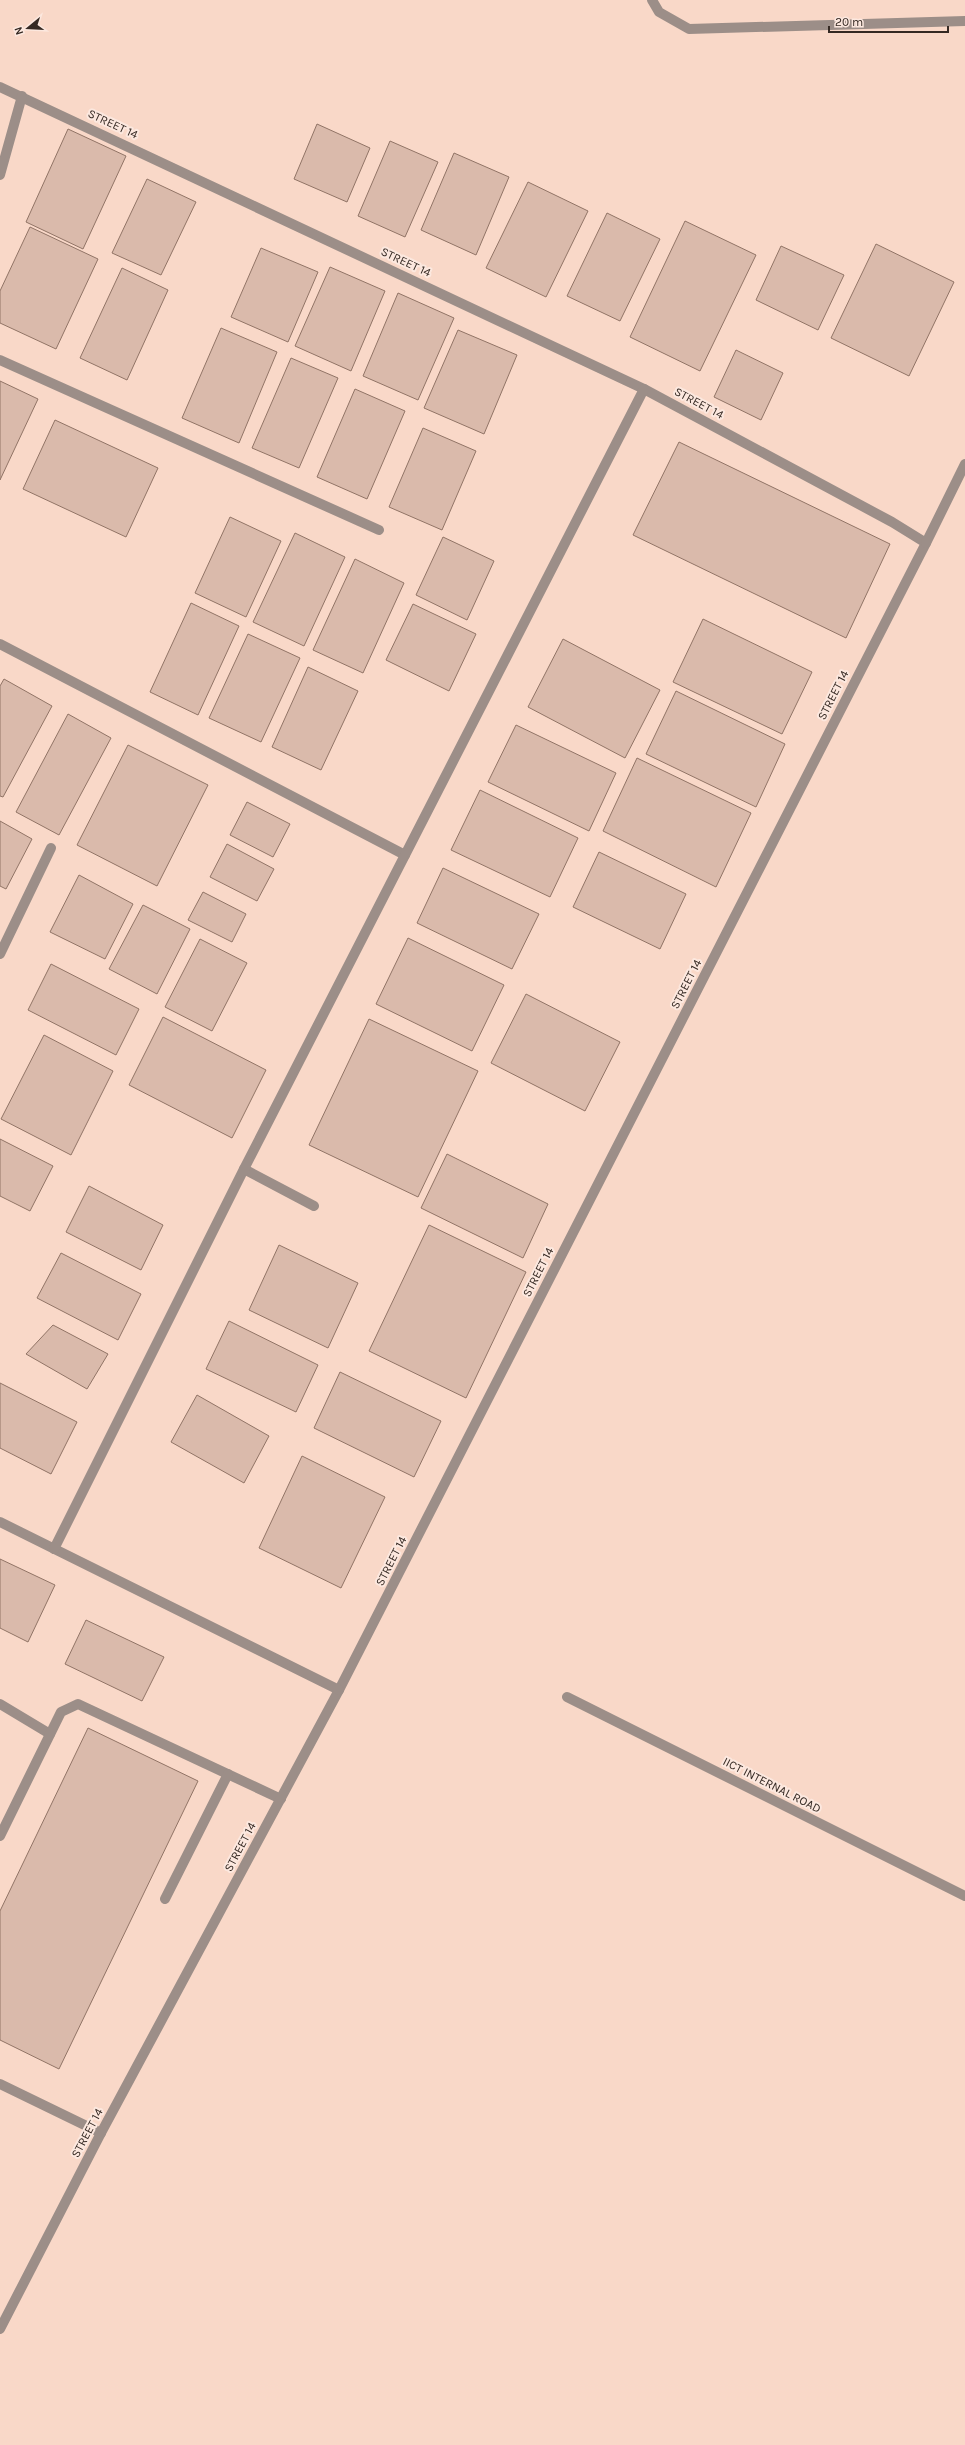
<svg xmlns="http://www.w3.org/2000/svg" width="965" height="2445" font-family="Karla,sans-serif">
	<rect width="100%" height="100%" fill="#f9d8c8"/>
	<g fill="#dabaab" stroke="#917466">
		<polygon points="317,124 370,148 347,202 294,179"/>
		<polygon points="68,129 126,156 83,249 26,222"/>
		<polygon points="390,141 438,162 405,237 358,216"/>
		<polygon points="454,153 509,177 476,255 421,230"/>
		<polygon points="147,179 196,202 161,275 112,253"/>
		<polygon points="528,182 588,211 546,297 486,268"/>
		<polygon points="607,213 660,239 620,321 567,296"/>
		<polygon points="685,221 756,255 700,371 630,337"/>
		<polygon points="30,227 98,259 56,349 0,323 0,291"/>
		<polygon points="876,244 954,282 909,376 831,338"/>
		<polygon points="781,246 844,275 818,330 756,300"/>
		<polygon points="261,248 318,272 288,342 231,317"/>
		<polygon points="330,267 385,291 351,371 295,346"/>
		<polygon points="122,268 168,290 127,380 80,358"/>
		<polygon points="398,293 454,318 418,400 363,376"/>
		<polygon points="221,328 277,352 239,443 182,418"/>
		<polygon points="458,330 517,355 484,434 424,408"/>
		<polygon points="736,350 783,373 761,420 714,397"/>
		<polygon points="291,358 338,378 299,468 252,448"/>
		<polygon points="0,381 38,399 0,480"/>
		<polygon points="355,389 405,411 367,499 317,477"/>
		<polygon points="55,420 158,468 126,537 23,489"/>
		<polygon points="423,428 476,451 442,530 389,507"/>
		<polygon points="679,442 890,544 846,638 633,535"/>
		<polygon points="230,517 281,541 246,617 195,593"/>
		<polygon points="295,533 345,557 304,646 253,622"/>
		<polygon points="443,537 494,561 467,620 416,595"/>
		<polygon points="355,559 404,583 363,673 313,650"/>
		<polygon points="191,603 239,626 198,715 150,692"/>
		<polygon points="413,604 476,634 449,691 386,660"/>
		<polygon points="703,619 812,672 782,734 673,682"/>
		<polygon points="248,634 300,658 261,742 209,718"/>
		<polygon points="563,639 660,690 625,758 528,707"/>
		<polygon points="308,667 358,691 321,770 272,747"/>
		<polygon points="4,679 52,706 3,797 0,796 0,686"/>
		<polygon points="676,691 785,744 756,807 646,754"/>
		<polygon points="68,714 111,738 59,835 16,812"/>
		<polygon points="516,725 616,773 589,831 488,782"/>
		<polygon points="128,745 208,785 157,886 77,845"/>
		<polygon points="637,758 751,813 716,887 603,831"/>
		<polygon points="480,790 578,838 550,897 451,850"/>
		<polygon points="247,802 290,824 273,857 230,835"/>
		<polygon points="0,821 32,839 6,889 0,886"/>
		<polygon points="227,844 274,869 257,901 210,877"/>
		<polygon points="599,852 686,894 660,949 573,907"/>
		<polygon points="443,868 539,914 512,969 417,923"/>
		<polygon points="79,875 133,904 105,959 50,932"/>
		<polygon points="203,892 246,914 232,942 188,920"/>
		<polygon points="143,905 190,929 157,994 109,969"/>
		<polygon points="408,938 504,985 472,1051 376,1004"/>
		<polygon points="200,939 247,963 212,1031 165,1007"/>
		<polygon points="51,964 139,1009 116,1055 28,1010"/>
		<polygon points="526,994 620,1042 585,1111 491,1063"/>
		<polygon points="163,1017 266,1070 232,1138 129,1085"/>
		<polygon points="369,1019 478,1071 418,1197 309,1145"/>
		<polygon points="44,1035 113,1071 71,1155 1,1119"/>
		<polygon points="0,1139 53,1166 30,1211 0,1196"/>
		<polygon points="447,1154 548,1204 523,1258 421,1208"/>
		<polygon points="89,1186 163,1225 141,1270 66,1232"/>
		<polygon points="429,1225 526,1272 466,1398 369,1351"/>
		<polygon points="279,1245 358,1283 328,1348 249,1310"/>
		<polygon points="61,1253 141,1294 118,1340 37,1298"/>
		<polygon points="229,1321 318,1365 296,1412 206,1369"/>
		<polygon points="53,1325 108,1354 87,1389 26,1354"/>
		<polygon points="340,1372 441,1421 414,1477 314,1428"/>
		<polygon points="0,1383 77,1422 51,1474 0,1448"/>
		<polygon points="197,1395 269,1436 244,1483 171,1442"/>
		<polygon points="302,1456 385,1497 341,1588 259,1548"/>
		<polygon points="0,1559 55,1585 28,1642 0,1628"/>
		<polygon points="86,1620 164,1657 142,1701 65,1664"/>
		<polygon points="88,1728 198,1781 59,2069 0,2040 0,1911"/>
	</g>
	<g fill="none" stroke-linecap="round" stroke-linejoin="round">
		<g stroke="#9c8e88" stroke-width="10">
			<polyline points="652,0 659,12 689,29 965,21"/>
			<polyline points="567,1697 965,1896"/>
			<polyline points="0,1704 50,1734"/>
			<polyline points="0,1836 61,1712 78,1704 281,1799"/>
			<polyline points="165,1899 228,1774"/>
		</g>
		<g stroke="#9c8e88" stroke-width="10">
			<polyline points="0,87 644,389 892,522 926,543 339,1690 101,2133 0,2329"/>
			<polyline points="0,175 22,96"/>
			<polyline points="0,360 379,530"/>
			<polyline points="926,543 965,464"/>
			<polyline points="0,644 405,855"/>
			<polyline points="0,954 51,848"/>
			<polyline points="244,1169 314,1206"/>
			<polyline points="0,1522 339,1690"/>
			<polyline points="54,1549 244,1169 644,389"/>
			<polyline points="0,2084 101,2133"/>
		</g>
	</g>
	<g text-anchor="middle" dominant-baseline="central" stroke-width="4" stroke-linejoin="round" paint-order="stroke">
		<g font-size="12" fill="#352923" stroke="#fce8df">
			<text transform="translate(113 124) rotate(25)">STREET 14</text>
			<text transform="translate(406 262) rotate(25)">STREET 14</text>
			<text transform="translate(699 403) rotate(28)">STREET 14</text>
			<text transform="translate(833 695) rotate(-63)">STREET 14</text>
			<text transform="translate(686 984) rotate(-63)">STREET 14</text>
			<text transform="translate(538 1272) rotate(-63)">STREET 14</text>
			<text transform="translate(391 1561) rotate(-63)">STREET 14</text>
			<text transform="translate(772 1785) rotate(27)">IICT INTERNAL ROAD</text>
			<text transform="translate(240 1847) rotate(-62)">STREET 14</text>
			<text transform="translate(87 2133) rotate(-62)">STREET 14</text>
		</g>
	</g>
	<g transform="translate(28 28) rotate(252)" stroke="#fce8df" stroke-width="3" paint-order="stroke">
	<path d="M0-3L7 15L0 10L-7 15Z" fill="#352923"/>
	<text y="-6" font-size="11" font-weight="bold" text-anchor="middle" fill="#352923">N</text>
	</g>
	<path d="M829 26v6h119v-6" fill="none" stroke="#352923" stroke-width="2"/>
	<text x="835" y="26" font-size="12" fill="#352923" stroke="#fce8df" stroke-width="3" paint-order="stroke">20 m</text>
</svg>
